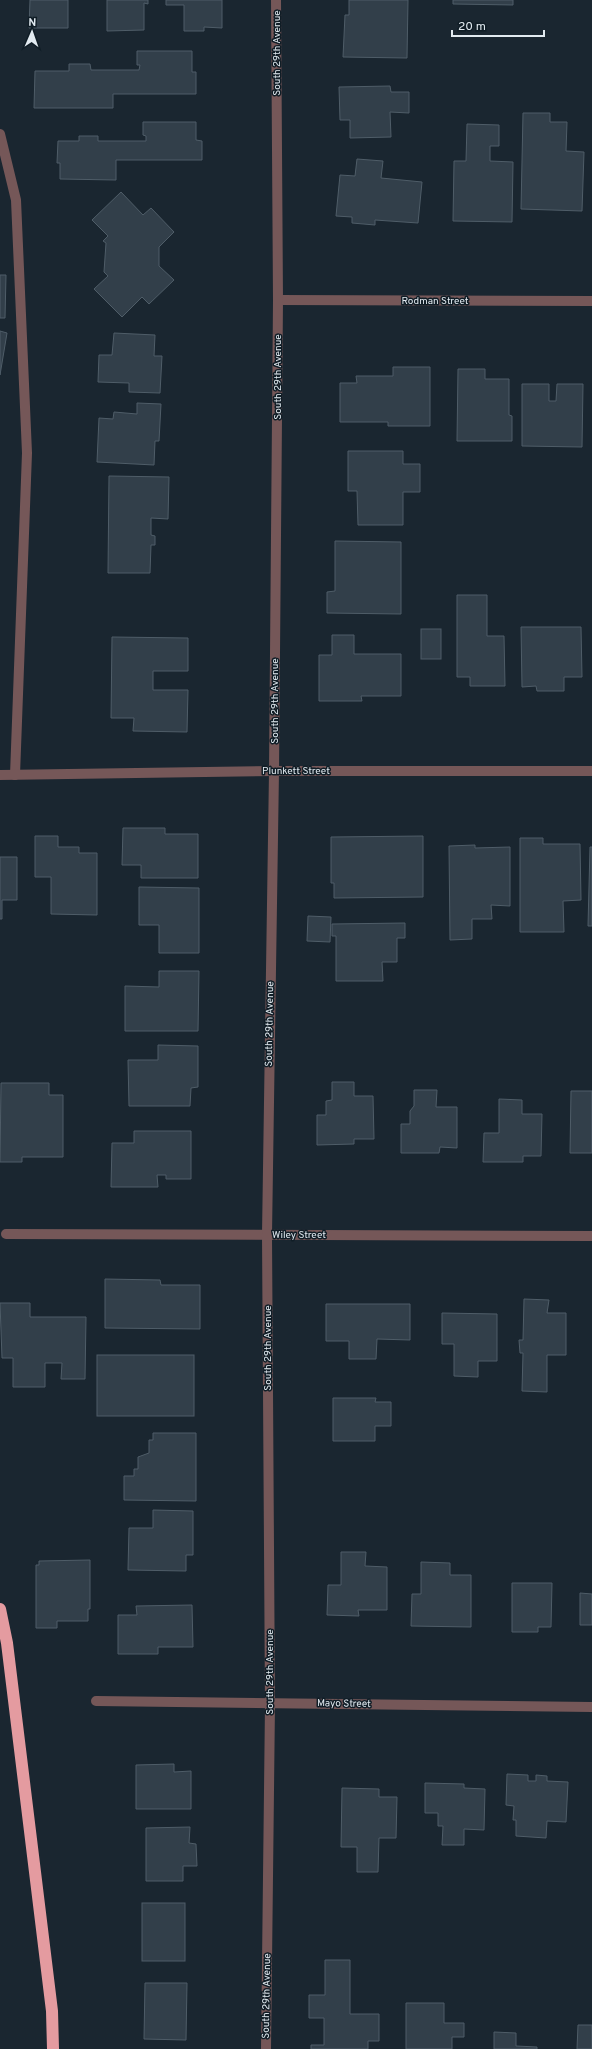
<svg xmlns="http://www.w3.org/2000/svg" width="592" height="2049" font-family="Overpass,sans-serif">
	<rect width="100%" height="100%" fill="#1a2630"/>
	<g fill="#323f4a" stroke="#4f5d68">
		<polygon points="30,0 68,0 68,28 29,28"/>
		<polygon points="107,0 148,0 148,4 144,3 144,30 107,31"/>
		<polygon points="166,0 222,0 222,28 204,27 204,31 184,31 184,5 166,5"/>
		<polygon points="349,0 408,0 407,58 343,57 345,15 349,15"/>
		<polygon points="453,0 513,0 513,5 453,4"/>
		<polygon points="137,51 192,51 192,72 196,72 196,94 113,94 113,108 34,108 35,71 69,71 69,64 90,64 91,70 139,70 140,65 137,65"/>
		<polygon points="390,86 391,92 409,92 409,113 390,112 391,137 350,138 350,120 340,120 339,87"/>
		<polygon points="523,113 550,113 550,122 567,122 566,151 584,152 582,211 521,209"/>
		<polygon points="143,122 196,122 196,140 202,141 202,160 116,160 116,180 60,179 60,163 57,163 58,141 79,141 79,136 98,136 98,141 146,141 146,136 143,135"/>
		<polygon points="467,124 499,125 499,146 490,146 490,161 513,162 512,222 453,221 454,161 466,161"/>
		<polygon points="357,159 383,161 381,178 422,182 418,223 375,220 375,225 352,223 352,217 336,216 340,175 355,176"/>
		<polygon points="121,192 143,215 151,208 174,232 159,247 159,266 174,280 149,304 142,297 122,317 94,289 108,276 104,272 106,243 103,241 108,236 92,220"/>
		<polygon points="0,275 6,275 5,318 0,318"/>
		<polygon points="0,331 7,333 0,375"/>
		<polygon points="114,333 155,335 154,356 162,356 160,393 129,392 129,383 98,382 99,355 112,355"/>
		<polygon points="393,367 430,367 430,426 388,426 388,422 340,422 340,383 357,383 356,376 393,376"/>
		<polygon points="458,369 485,369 485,379 509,379 509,415 512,416 512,441 457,441"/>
		<polygon points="522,384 549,384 549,401 556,401 557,384 583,384 582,447 522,446"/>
		<polygon points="137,403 161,404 159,441 155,441 154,465 97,462 99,418 113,419 114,412 137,414"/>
		<polygon points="348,451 403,451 403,464 420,464 420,492 403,492 403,525 358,525 357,491 348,491"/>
		<polygon points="109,476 169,477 168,519 151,518 151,535 155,536 155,545 151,545 150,573 108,573"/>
		<polygon points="335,541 401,542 401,614 327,613 327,592 335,591"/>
		<polygon points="457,595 487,595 487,636 504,636 505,686 470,686 470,677 457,677"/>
		<polygon points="521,627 581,627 582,677 564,677 564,691 537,691 536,686 522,687"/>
		<rect x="421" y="629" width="20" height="30"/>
		<polygon points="332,635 354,635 354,654 401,654 401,696 361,696 362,701 319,701 319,655 332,655"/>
		<polygon points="112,637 188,638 188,671 153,671 153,690 188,690 187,732 133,731 134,718 111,718"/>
		<polygon points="123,828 165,828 165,834 198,834 198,878 141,878 141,865 122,865"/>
		<polygon points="35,836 58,836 58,847 79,847 79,853 97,853 97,915 51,914 51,877 35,877"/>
		<polygon points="423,836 423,897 334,898 334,883 331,883 331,837"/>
		<polygon points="520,838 543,838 543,844 580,844 581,900 563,901 564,932 520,932"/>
		<polygon points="475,845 475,848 510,847 510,906 491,905 492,919 472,919 472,939 450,940 449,846"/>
		<polygon points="590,847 592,847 592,926 588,926"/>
		<polygon points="0,857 17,857 17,900 2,900 2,919 0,919"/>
		<polygon points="139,887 199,888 199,953 159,953 159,925 139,925"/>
		<polygon points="308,916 331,917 330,942 307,941"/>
		<polygon points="405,923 405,938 397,938 397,962 382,962 383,981 336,981 336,936 332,936 332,924"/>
		<polygon points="159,971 199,971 198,1031 125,1031 125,986 159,987"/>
		<polygon points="158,1045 198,1046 198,1087 191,1088 190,1106 129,1106 128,1060 158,1060"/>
		<polygon points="332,1082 354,1082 354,1096 373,1096 374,1139 354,1139 354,1144 317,1145 317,1115 326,1115 326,1101 332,1100"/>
		<polygon points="1,1083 49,1083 49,1095 63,1095 63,1157 22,1157 22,1162 0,1162"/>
		<polygon points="414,1090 437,1090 436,1107 457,1107 457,1148 440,1147 439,1153 401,1153 401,1124 410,1124 410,1111 414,1106"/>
		<polygon points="571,1091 592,1091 592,1153 570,1153"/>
		<polygon points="499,1099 522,1100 522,1114 542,1114 541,1156 523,1156 523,1162 483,1162 484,1133 499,1133"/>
		<polygon points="134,1131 191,1131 191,1179 166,1179 166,1175 157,1175 158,1187 111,1187 112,1143 134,1143"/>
		<polygon points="105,1279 160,1280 161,1285 200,1285 200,1329 105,1328"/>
		<polygon points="524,1299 549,1300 547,1313 566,1313 566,1355 547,1355 547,1392 522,1391 523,1353 520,1353 519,1340 523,1340"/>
		<polygon points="0,1303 30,1303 30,1317 86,1317 85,1379 61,1379 62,1363 45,1363 45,1387 13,1387 13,1358 2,1358"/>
		<polygon points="326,1304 410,1304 410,1340 377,1339 376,1359 349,1359 349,1341 326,1341"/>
		<polygon points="442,1313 497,1314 497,1361 478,1361 478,1377 454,1376 454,1344 442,1344"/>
		<rect x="97" y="1355" width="97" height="61"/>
		<polygon points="333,1398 376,1398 375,1402 391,1402 391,1426 375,1426 375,1441 333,1441"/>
		<polygon points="153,1433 196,1433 196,1501 124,1500 124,1476 134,1476 134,1469 138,1469 138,1457 149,1453 149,1440 153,1440"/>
		<polygon points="153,1510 193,1511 193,1555 186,1555 186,1571 128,1570 129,1528 153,1528"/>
		<polygon points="341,1552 366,1552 365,1566 387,1567 387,1610 358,1610 359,1616 327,1615 328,1585 341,1585"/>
		<polygon points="90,1560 90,1609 88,1609 88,1621 57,1621 57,1628 36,1628 36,1565 39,1565 39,1561"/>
		<polygon points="421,1562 450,1563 450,1575 471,1575 471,1627 411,1626 412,1594 421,1594"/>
		<polygon points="512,1583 552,1583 551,1627 538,1627 538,1632 512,1632"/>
		<polygon points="580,1593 592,1594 592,1625 580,1625"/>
		<polygon points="192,1605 193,1647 158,1647 158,1654 118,1654 118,1615 137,1615 136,1606"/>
		<polygon points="174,1764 174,1772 191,1771 191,1809 136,1809 136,1765"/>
		<polygon points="507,1774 528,1775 528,1781 536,1781 536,1775 547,1776 547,1781 568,1782 566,1822 547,1821 546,1838 516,1836 516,1820 513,1820 514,1806 506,1805"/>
		<polygon points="425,1783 464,1784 464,1788 485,1789 484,1830 464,1829 464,1845 442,1845 443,1826 438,1826 438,1813 425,1813"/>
		<polygon points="342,1788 379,1789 379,1797 397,1797 396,1838 379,1838 378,1872 357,1872 357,1847 341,1847"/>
		<polygon points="190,1827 189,1843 196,1844 197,1866 183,1866 183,1881 146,1881 146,1828"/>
		<rect x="142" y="1903" width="43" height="58"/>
		<polygon points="325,1960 350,1960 350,2014 379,2014 379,2041 368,2041 368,2049 311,2049 311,2045 324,2045 324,2018 309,2018 309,1995 325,1995"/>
		<polygon points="145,1983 187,1983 186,2040 144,2039"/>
		<polygon points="406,2003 444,2003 444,2023 464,2023 464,2037 452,2037 452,2049 406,2049"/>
		<polygon points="578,2025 592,2025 592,2049 577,2049"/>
		<polygon points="494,2032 516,2033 516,2046 537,2047 537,2049 494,2049"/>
	</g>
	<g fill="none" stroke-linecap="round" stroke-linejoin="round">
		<g stroke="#755758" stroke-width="10">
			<polyline points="0,134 16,200 27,453 15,775"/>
			<polyline points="278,300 592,301"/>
			<polyline points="0,775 274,771 592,771"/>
			<polyline points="6,1234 592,1236"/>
			<polyline points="96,1701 592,1707"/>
			<polyline points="266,2049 270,1704 267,1235 274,771 278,300 276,0"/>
		</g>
		<polyline stroke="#e49ba0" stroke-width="12" points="0,1609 7,1643 52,2011 53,2049"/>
	</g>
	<g text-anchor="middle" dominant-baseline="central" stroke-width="3" stroke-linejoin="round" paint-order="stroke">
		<g font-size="10" fill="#e2eaf0" stroke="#101d26">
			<text transform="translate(277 53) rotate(-90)">South 29th Avenue</text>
			<text x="435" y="301">Rodman Street</text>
			<text transform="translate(278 377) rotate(-90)">South 29th Avenue</text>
			<text transform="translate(275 701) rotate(-90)">South 29th Avenue</text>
			<text x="296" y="771">Plunkett Street</text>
			<text transform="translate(270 1024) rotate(-89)">South 29th Avenue</text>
			<text x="299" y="1235">Wiley Street</text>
			<text transform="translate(268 1348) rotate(-90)">South 29th Avenue</text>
			<text transform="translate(270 1672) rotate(-90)">South 29th Avenue</text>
			<text transform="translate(344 1704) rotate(1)">Mayo Street</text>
			<text transform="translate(267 1996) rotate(-89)">South 29th Avenue</text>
		</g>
	</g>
	<g transform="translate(32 32) rotate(2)" stroke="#101d26" stroke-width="3" paint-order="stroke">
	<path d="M0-3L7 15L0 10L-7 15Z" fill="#e2eaf0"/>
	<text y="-6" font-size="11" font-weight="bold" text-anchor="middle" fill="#e2eaf0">N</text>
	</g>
	<path d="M452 30v6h92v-6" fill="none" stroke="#e2eaf0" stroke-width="2"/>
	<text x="458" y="30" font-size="12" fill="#e2eaf0" stroke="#101d26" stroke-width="3" paint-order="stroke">20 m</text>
</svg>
